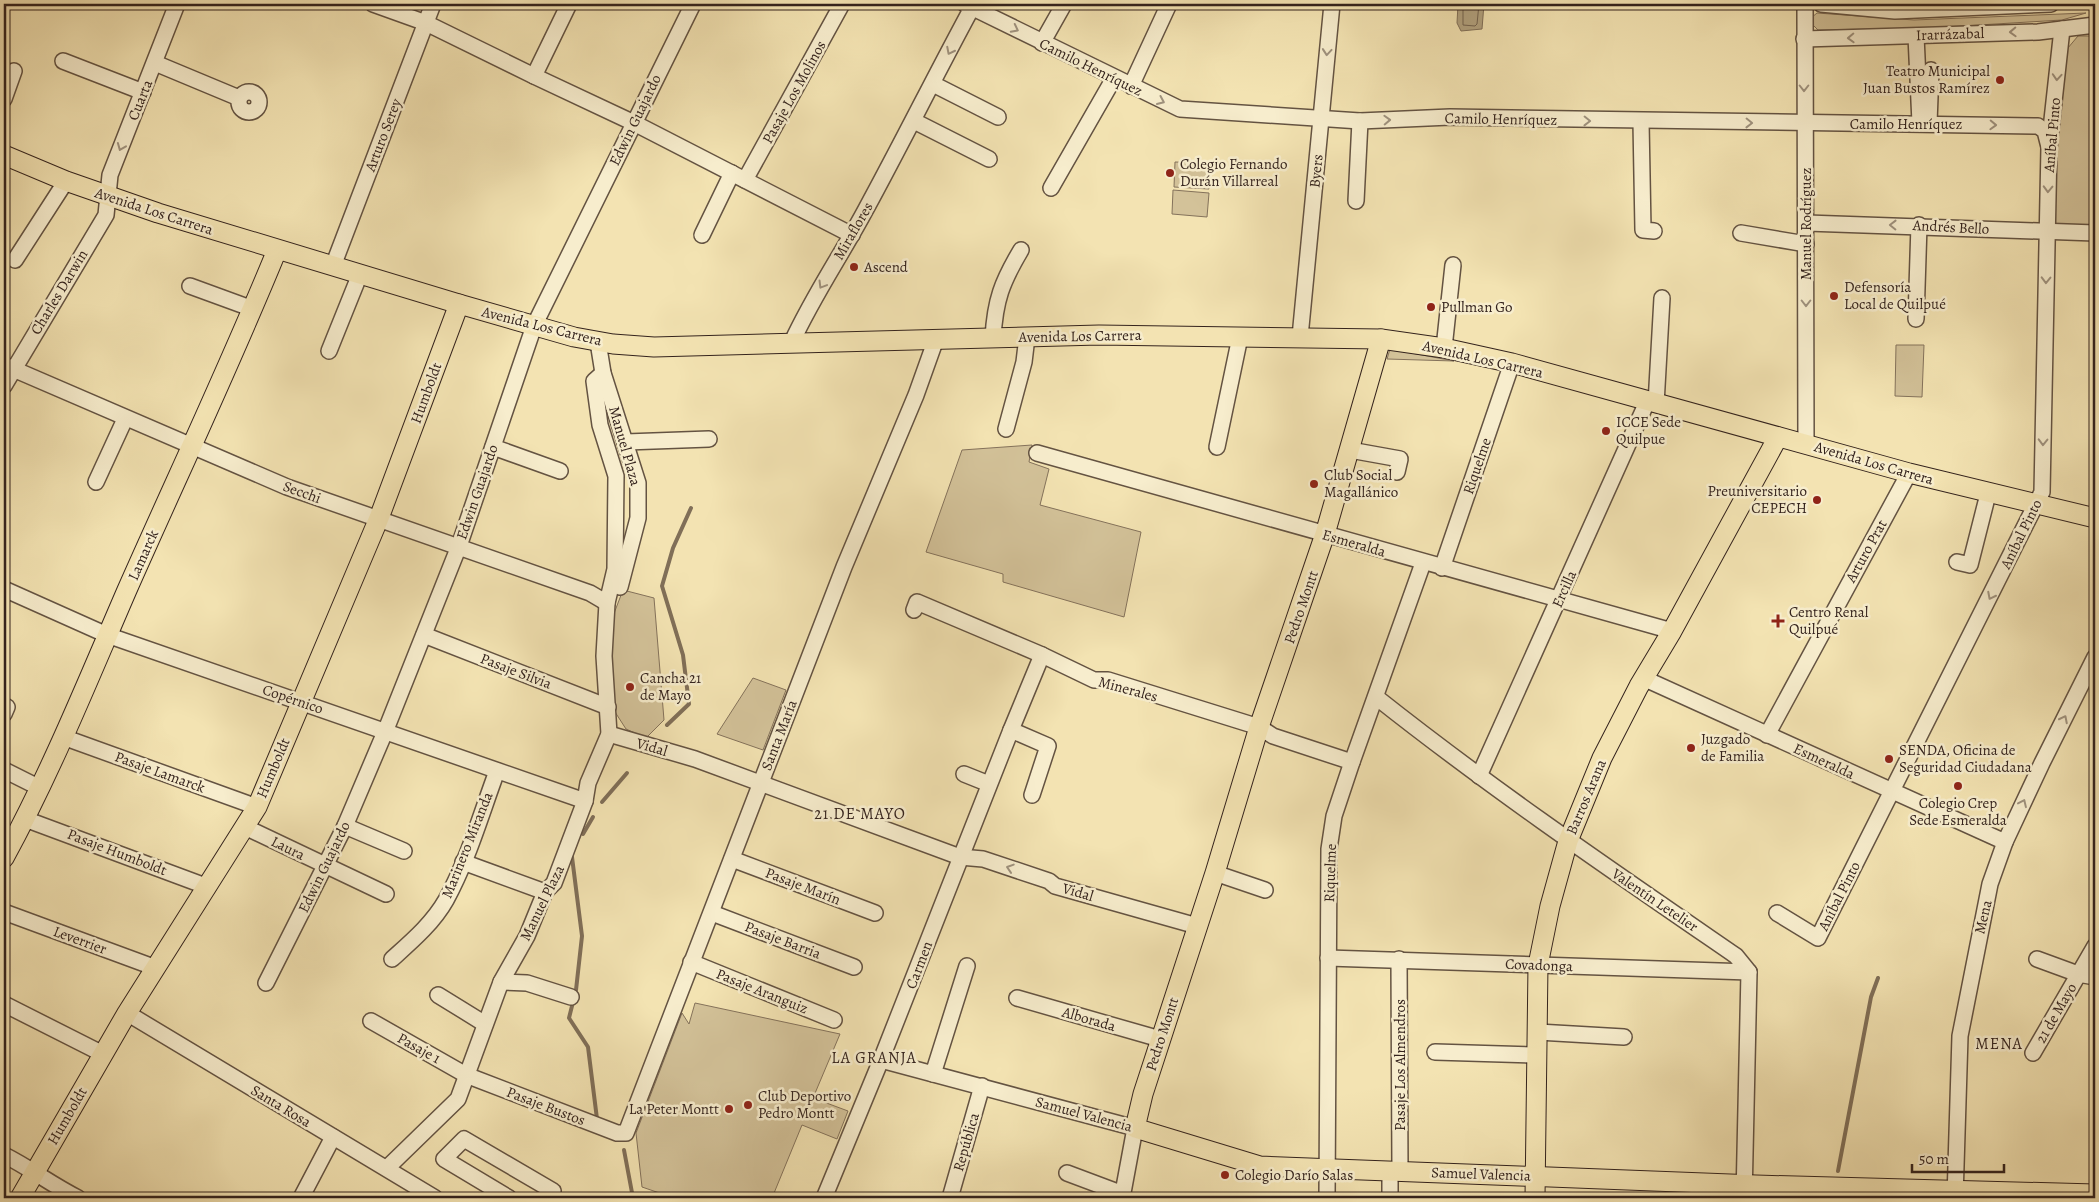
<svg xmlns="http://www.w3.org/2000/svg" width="2099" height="1202" font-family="Alegreya,serif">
	<rect width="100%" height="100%" fill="#f3e3b2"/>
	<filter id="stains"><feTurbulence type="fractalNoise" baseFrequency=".004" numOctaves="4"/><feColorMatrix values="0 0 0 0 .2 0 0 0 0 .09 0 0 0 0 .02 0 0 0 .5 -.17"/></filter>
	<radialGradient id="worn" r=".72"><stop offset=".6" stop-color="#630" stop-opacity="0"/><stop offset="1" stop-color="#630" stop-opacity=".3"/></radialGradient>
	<g fill="#d3c299" stroke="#84725b">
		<polygon points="1817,13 1914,20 2086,13 2062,20 1929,28 1818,30 1813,25 1811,18"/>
		<polygon points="2078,36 2095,36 2095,228 2064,227 2054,223 2062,55"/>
		<polygon points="1175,162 1210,163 1209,189 1174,187"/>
		<polygon points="1173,190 1209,193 1207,217 1172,214"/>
		<polygon points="1896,345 1924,345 1922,397 1895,396"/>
		<polygon points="1390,349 1454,361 1387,359"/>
		<polygon points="1032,445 1029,462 1049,469 1040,505 1141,532 1124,617 1003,582 1003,574 926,552 962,450"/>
		<polygon points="623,590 654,598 664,720 646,738 626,729 615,712 610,641 613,616"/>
		<polygon points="753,678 786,690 763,750 717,734"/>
		<polygon points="695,1003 840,1034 813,1098 848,1111 837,1139 802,1125 772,1198 674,1198 642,1187 636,1133 682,1013 689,1024"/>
	</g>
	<polygon fill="#b2a27f" stroke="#806f58" points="1458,4 1484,4 1482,29 1461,31 1457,23"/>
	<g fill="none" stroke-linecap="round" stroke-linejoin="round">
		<polyline stroke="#73624e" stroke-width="1" points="1463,4 1463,25 1475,26 1477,24 1479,4"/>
		<g stroke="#806f58" stroke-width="4">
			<polyline points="667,725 689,704 683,655 662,586 673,548 691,508"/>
			<polyline points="602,802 627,773"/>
			<polyline points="583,834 593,817"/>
			<polyline points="572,857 582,936 576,990 569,1018 588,1047 597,1119"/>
			<polyline points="624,1150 633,1198"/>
			<polyline points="1838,1171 1871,997 1878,978"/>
		</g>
		<g stroke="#645342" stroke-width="18">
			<g id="minor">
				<polyline points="373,4 426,23 534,76 634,123 852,235"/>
				<polyline points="965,4 1180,109 1360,121 1450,117 2038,126 2045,131 2049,147"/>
				<polyline points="1805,4 1806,444"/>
				<polyline points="1821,4 1895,11 2051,4"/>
				<polyline points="1916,36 1920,123"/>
				<polyline points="1804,39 2038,32 2095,25"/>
				<polyline points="1042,43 1064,4"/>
				<polyline points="63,61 143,92"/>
				<polyline points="155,63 239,98"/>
				<polyline points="534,76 569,4"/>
				<polyline points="933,84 998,117"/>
				<polyline points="1131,86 1169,4"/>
				<circle cx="249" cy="102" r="10"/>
				<polyline points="4,99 14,71"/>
				<polyline points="914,121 989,159"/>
				<polyline points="1641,122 1643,230 1654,231"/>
				<polyline points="1929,123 1931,70"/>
				<polyline points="745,180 842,4"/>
				<polyline points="1051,188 1114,78"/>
				<polyline points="1356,201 1360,121"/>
				<polyline points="1807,223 2095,233"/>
				<polyline points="1741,233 1806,244"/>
				<polyline points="702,235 732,173"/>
				<polyline points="15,260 66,181"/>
				<polyline points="333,266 433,4"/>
				<polyline points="190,286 253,309"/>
				<polyline points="1916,319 1919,225"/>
				<polyline points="1300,337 1332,4"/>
				<path d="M 993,338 C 995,300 1002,282 1021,250"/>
				<polyline points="598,342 603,373 638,483 638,518 620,587"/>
				<path d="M 792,342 C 813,296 842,254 866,209 C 903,141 937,72 974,4"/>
				<polyline points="1444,348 1453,265"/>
				<polyline points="329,351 360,274"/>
				<polyline points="4,365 287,487 590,593 607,603"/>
				<polyline points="4,386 106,215 110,175 177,4"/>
				<polyline points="1656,404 1662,298"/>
				<polyline points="1006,429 1024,362 1027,337"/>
				<polyline points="626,442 709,439"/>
				<polyline points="493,447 560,471"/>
				<polyline points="1217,447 1240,337"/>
				<polyline points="1350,450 1400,459 1397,472"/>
				<polyline points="1037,453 1672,631"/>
				<polyline points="96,482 125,419"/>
				<polyline points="1957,562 1970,565 1988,494"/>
				<polyline points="1442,568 1512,363"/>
				<polyline points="4,589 107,635 585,801"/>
				<polyline points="914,610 917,602 1042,655 1094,680 1108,680 1259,727 1273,736 1352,762"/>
				<polyline points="424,635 608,707"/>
				<polyline points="1643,678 2005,842"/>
				<path d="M 1376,697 C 1492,789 1614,872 1736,956 L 1749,972 L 1744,1198"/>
				<polyline points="4,714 7,707"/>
				<polyline points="609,734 695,759 960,857 983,859 1049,881 1055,886 1197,926"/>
				<polyline points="1767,735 1909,473"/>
				<polyline points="63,737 257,807"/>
				<polyline points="4,770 40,788"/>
				<polyline points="964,774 989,784"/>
				<polyline points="1479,776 1647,402"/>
				<polyline points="1032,795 1048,746 1011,730 1042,655"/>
				<polyline points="25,819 208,887"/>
				<polyline points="345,826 404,851"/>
				<polyline points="245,827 386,894"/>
				<polyline points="732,859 875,913"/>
				<polyline points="463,862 545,892"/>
				<polyline points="1215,873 1265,890"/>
				<polyline points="4,912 156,968"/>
				<polyline points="712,913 854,967"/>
				<polyline points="1777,913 1818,938 2042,492 2049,147 2062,29"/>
				<polyline points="1328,958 1749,972"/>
				<path d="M 392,959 C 412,941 433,923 446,900 C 468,860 481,814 497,771"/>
				<polyline points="1399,959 1400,1171"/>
				<polyline points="2037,959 2078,974 2095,977"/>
				<polyline points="691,962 834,1020"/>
				<polyline points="501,982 527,983 571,997"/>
				<polyline points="266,983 345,826 385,732 459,546 534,326 693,4"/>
				<polyline points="438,995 485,1024"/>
				<polyline points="1017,998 1160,1039"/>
				<polyline points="4,1004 103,1054"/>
				<polyline points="127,1013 435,1198"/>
				<polyline points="371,1021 466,1075 617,1133 626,1133 844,567 916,395 936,339"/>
				<polyline points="1538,1032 1624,1037"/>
				<polyline points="1435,1052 1536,1055"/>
				<polyline points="2033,1053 2095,946"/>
				<polyline points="881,1060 1135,1128 1122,1198"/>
				<polyline points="933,1074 967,966"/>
				<path d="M 4,1155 C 30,1168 52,1185 78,1198"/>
				<polyline points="387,1168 458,1099 501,982 527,936 545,892 554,883 585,801 588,783 609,734 604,656 607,603 615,569 616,476 600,425 594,381 603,373"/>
				<polyline points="1067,1173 1123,1194"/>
				<polyline points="301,1198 333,1137"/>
				<polyline points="509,1198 444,1159 464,1139 553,1191 549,1198"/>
				<polyline points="824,1198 881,1060 1011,730"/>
				<polyline points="950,1198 982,1086"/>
				<polyline points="1327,1198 1329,849 1334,816 1352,762 1423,563"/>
				<polyline points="1390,1198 1390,1171"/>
				<polyline points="1955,1198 1960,1036 1990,884 2005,842 2042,763 2095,657"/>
			</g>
		</g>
		<g stroke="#34231d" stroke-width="21">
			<g id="major">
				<polyline points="4,155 66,181 158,213 459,304 574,337 613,344 654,347 1099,335 1381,339 1444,348 1512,363 1909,473 2095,518"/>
				<polyline points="1381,339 1325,534 1259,727 1215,873 1143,1094 1135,1128 1260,1166 1756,1185 2095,1194"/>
				<path d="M 4,858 C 51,772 88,680 127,590 C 177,477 230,365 277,250"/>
				<polyline points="20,1198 127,1013 257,807 379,518 459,304"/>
				<polyline points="1535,1198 1538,965 1550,906 1568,841 1602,758 1639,686 1672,631 1778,437"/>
			</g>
		</g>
		<use href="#minor" stroke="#f7edcd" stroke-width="15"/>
		<use href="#major" stroke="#f3e3b2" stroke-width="19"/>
	</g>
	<defs><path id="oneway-chevron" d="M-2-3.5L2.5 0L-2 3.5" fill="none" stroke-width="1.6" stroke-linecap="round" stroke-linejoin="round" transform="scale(1.25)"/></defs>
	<g stroke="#9f927e">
		<use href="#oneway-chevron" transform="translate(1015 29) rotate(27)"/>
		<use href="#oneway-chevron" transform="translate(2013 32) rotate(178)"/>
		<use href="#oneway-chevron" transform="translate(1851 38) rotate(178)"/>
		<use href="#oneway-chevron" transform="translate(950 51) rotate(117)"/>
		<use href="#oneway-chevron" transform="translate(1327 52) rotate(95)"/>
		<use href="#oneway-chevron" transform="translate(2057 77) rotate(94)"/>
		<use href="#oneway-chevron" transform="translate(1804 88) rotate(90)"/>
		<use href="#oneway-chevron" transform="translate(1161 101) rotate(24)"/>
		<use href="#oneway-chevron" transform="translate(1387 120) rotate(-2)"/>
		<use href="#oneway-chevron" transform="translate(1587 121) rotate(1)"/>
		<use href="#oneway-chevron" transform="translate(1749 123) rotate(1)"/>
		<use href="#oneway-chevron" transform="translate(1993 125) rotate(2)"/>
		<use href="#oneway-chevron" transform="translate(121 147) rotate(112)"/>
		<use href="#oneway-chevron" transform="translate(2048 189) rotate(92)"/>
		<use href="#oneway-chevron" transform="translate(1893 225) rotate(-179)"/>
		<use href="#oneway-chevron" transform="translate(2046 280) rotate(91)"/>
		<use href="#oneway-chevron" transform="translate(822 285) rotate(121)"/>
		<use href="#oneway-chevron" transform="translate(1806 303) rotate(90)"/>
		<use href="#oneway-chevron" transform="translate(2043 442) rotate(91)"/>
		<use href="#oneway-chevron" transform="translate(1991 596) rotate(117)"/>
		<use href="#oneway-chevron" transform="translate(2064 719) rotate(-63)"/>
		<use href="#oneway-chevron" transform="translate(2023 803) rotate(-65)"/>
		<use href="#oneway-chevron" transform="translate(1010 868) rotate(-162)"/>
	</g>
	<g fill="#8f2418" stroke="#f7edcd" stroke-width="2">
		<circle cx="2000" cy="80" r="5"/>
		<circle cx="1170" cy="173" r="5"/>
		<circle cx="854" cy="267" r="5"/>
		<circle cx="1834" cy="296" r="5"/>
		<circle cx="1431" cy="307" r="5"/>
		<circle cx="1606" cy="431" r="5"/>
		<circle cx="1314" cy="484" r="5"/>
		<circle cx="1817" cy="500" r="5"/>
		<path d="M1775.5 613.5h5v5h5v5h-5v5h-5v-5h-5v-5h5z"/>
		<circle cx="630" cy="687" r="5"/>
		<circle cx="1691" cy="748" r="5"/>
		<circle cx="1889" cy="759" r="5"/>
		<circle cx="1958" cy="786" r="5"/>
		<circle cx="748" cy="1105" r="5"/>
		<circle cx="729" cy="1109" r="5"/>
		<circle cx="1225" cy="1175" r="5"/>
	</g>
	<g text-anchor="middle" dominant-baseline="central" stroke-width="5" stroke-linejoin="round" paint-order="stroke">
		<g font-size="15" fill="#34231d" stroke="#f7edcd">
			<text transform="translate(1950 34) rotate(-2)">Irarrázabal</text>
			<text transform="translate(1091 67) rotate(26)">Camilo Henríquez</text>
			<text transform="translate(794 92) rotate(-61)">Pasaje Los Molinos</text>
			<text transform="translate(140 100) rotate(-68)">Cuarta</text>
			<text transform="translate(1501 119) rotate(1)">Camilo Henríquez</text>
			<text transform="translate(635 120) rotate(-64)">Edwin Guajardo</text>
			<text x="1906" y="124">Camilo Henríquez</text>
			<text transform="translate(383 135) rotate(-69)">Arturo Serey</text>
			<text transform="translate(2052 135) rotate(-85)">Aníbal Pinto</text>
			<text transform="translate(1316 171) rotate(-84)">Byers</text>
			<text transform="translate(154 211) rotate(18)">Avenida Los Carrera</text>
			<text transform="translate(1806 224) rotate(-90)">Manuel Rodríguez</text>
			<text transform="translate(1951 227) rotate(3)">Andrés Bello</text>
			<text transform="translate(853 231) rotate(-60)">Miraflores</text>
			<text transform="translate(59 292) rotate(-59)">Charles Darwin</text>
			<text transform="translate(542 326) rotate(14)">Avenida Los Carrera</text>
			<text transform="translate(1080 336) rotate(-1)">Avenida Los Carrera</text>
			<text transform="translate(1483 359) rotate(13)">Avenida Los Carrera</text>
			<text transform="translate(426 393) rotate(-70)">Humboldt</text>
			<text transform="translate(625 446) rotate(74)">Manuel Plaza</text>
			<text transform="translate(1874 463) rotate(16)">Avenida Los Carrera</text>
			<text transform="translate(1477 466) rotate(-71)">Riquelme</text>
			<text transform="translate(302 492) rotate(20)">Secchi</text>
			<text transform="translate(477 492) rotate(-71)">Edwin Guajardo</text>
			<text transform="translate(2021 534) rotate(-64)">Aníbal Pinto</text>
			<text transform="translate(1354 543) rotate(16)">Esmeralda</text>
			<text transform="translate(1866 551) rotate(-61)">Arturo Prat</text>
			<text transform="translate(143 555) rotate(-66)">Lamarck</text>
			<text transform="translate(1564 589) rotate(-66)">Ercilla</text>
			<text transform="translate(1301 607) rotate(-71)">Pedro Montt</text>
			<text transform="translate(516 671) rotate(21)">Pasaje Silvia</text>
			<text transform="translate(1128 689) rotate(15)">Minerales</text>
			<text transform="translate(293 699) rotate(19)">Copérnico</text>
			<text transform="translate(779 735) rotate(-69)">Santa María</text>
			<text transform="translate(652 747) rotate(16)">Vidal</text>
			<text transform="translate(1824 761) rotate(25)">Esmeralda</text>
			<text transform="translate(273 768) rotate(-67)">Humboldt</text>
			<text transform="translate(160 772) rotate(20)">Pasaje Lamarck</text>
			<text transform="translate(1586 797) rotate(-67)">Barros Arana</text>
			<text transform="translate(467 845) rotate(-68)">Marinero Miranda</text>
			<text transform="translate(288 848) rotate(26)">Laura</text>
			<text transform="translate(117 852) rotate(21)">Pasaje Humboldt</text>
			<text transform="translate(324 867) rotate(-64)">Edwin Guajardo</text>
			<text transform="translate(1330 873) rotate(-88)">Riquelme</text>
			<text transform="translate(803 886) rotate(21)">Pasaje Marín</text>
			<text transform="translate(1078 892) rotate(16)">Vidal</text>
			<text transform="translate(1839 896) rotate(-63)">Aníbal Pinto</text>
			<text transform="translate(1655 900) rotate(34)">Valentín Letelier</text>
			<text transform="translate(542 903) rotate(-64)">Manuel Plaza</text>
			<text transform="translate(1983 917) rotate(-77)">Mena</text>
			<text transform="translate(80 940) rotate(20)">Leverrier</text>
			<text transform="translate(783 940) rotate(21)">Pasaje Barria</text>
			<text transform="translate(919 965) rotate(-69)">Carmen</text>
			<text transform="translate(1539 965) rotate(2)">Covadonga</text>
			<text transform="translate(762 991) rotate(22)">Pasaje Aranguiz</text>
			<text transform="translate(2056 1013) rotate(-60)">21 de Mayo</text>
			<text transform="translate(1089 1019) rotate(16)">Alborada</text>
			<text transform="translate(1162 1034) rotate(-72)">Pedro Montt</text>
			<text transform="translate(419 1048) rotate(29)">Pasaje 1</text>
			<text transform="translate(1400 1065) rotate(-90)">Pasaje Los Almendros</text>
			<text transform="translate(281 1106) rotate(31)">Santa Rosa</text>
			<text transform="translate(546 1106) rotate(21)">Pasaje Bustos</text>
			<text transform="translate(1084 1114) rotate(15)">Samuel Valencia</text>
			<text transform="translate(67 1116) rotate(-60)">Humboldt</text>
			<text transform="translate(966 1142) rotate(-74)">República</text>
			<text transform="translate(1481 1174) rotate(2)">Samuel Valencia</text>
		</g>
		<g font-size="15" fill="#34231d" stroke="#f7edcd" text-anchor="start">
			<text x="1990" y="71" text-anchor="end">Teatro Municipal<tspan x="1990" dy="17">Juan Bustos Ramírez</tspan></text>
			<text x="1180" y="164">Colegio Fernando<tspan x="1180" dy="17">Durán Villarreal</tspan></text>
			<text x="864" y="267">Ascend</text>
			<text x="1844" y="287">Defensoría<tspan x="1844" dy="17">Local de Quilpué</tspan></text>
			<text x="1441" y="307">Pullman Go</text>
			<text x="1616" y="422">ICCE Sede<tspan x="1616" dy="17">Quilpue</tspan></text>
			<text x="1324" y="475">Club Social<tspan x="1324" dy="17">Magallánico</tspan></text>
			<text x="1807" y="491" text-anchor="end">Preuniversitario<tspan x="1807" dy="17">CEPECH</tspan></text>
			<text x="1789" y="612">Centro Renal<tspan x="1789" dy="17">Quilpué</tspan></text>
			<text x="640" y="678">Cancha 21<tspan x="640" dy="17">de Mayo</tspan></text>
			<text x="1701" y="739">Juzgado<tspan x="1701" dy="17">de Familia</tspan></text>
			<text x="1899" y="750">SENDA, Oficina de<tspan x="1899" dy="17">Seguridad Ciudadana</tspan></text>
			<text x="1958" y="803" text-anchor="middle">Colegio Crep<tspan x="1958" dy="17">Sede Esmeralda</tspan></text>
			<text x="758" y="1096">Club Deportivo<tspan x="758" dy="17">Pedro Montt</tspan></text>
			<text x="719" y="1109" text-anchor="end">La Peter Montt</text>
			<text x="1235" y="1175">Colegio Darío Salas</text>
		</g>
		<g font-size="16" letter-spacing="1" fill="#34231d" stroke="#f7edcd">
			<text x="860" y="814">21 DE MAYO</text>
			<text x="1999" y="1044">MENA</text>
			<text x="874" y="1058">LA GRANJA</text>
		</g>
	</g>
	<rect width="2099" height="1202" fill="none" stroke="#f3e3b2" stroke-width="20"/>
	<rect x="5" y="5" width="2089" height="1192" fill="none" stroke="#34231d" stroke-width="2.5"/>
	<rect x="10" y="10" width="2079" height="1182" fill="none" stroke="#34231d"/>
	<path d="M1912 1164v8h92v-8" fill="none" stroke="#34231d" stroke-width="2.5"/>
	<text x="1919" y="1164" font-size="15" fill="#34231d" stroke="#f7edcd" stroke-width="4" paint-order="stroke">50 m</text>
	<rect width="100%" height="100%" filter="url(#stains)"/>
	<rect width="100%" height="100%" fill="url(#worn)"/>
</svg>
